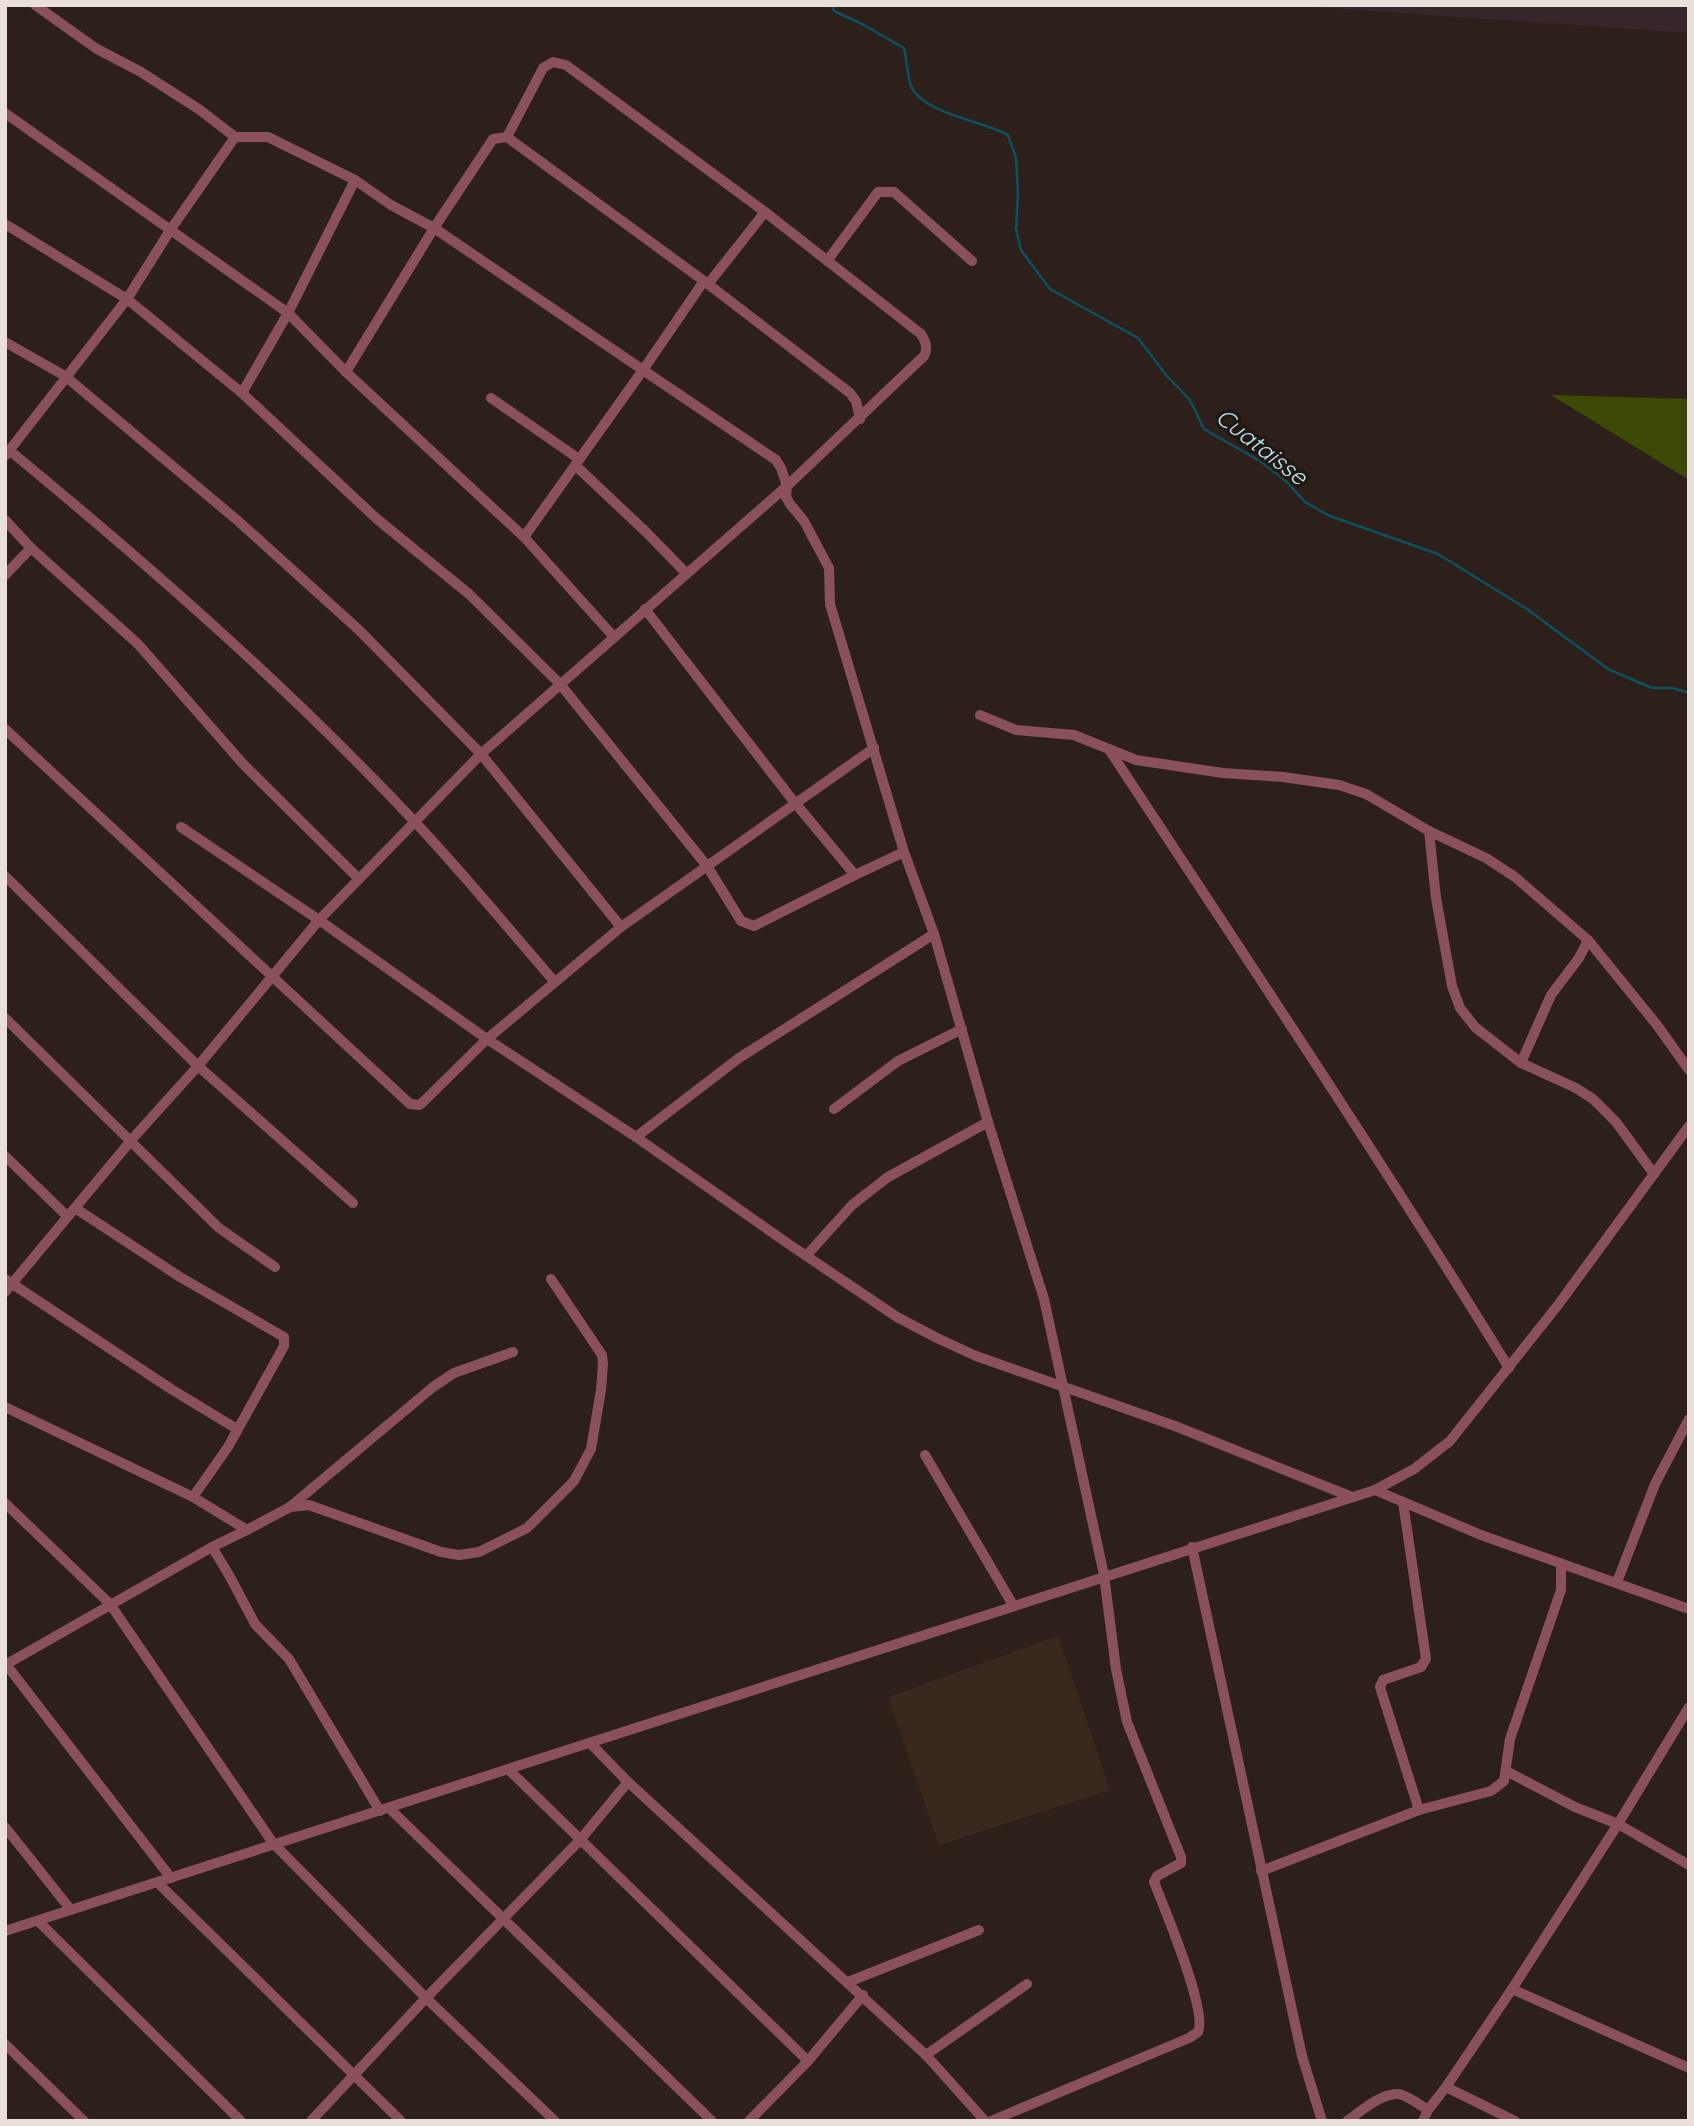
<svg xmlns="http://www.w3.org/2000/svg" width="1694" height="2126" font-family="Quicksand,sans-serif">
	<rect width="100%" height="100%" fill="#2d201a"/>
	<polygon fill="#3a271d" points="1058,1636 1110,1790 939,1845 888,1697"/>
	<polygon fill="#37252c" points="1287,5 1689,5 1689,33"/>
	<polygon fill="#3d4a05" points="1551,395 1689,399 1689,480"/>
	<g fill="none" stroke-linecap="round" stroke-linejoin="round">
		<path stroke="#0d5060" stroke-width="2.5" d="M 832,5 L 834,11 L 862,24 L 904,48 C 907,60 907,75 911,86 C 922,113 983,121 1008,135 L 1016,158 L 1018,193 L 1016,229 L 1021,250 L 1050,289 L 1138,338 L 1166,375 L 1190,400 L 1204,429 L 1260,461 L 1286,481 L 1305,502 L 1330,516 L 1438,554 L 1527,609 L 1608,669 L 1652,688 L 1673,688 L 1689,693"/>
		<g stroke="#8a515b" stroke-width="10">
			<polyline points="35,5 97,49 141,72 200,110 235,137 268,137 355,180 391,205 434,228 643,370 524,537"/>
			<polyline points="5,113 288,313 346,372 524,537 614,637"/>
			<path d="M 507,137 L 543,68 L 553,62 L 566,65 L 765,212 L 921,334 C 926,342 928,348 924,356 L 787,486 L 786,497 L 790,504 L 804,521 L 829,568 L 830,604 L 904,852 L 934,934 L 988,1122 L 1044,1299 L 1104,1575 L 1116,1669 L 1127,1722 L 1181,1857 L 1181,1863 L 1157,1876 L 1154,1882 C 1164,1908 1208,2011 1198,2032 L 1189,2038 L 991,2121"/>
			<polyline points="5,224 127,299 242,393 377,519 469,594 560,684 707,866 741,921 754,926 855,875 904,852"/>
			<polyline points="827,261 878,192 894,192 972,261"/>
			<polyline points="704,281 850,393 856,401 860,419"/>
			<polyline points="709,283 765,212"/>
			<polyline points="5,342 65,376 237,520 359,630 481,754 621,927"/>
			<polyline points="242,393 288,313 355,180"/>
			<polyline points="491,398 579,459"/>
			<path d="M 9,450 C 151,567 289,688 415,822 C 463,873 508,928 554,981"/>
			<polyline points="5,456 127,299 171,229 235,137"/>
			<polyline points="575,465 646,532 686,573"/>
			<polyline points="5,520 31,548 138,644 244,765 359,879"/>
			<polyline points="5,575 31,548"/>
			<polyline points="645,609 791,798 855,875"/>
			<polyline points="980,715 1016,730 1074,735 1136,760 1223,773 1283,777 1339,785 1366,794 1429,831 1486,858 1515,877 1588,940 1657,1025 1689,1070"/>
			<polyline points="5,729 410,1104 419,1105 422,1103 487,1039 621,927 874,748"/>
			<path d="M 1110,751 C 1245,956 1381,1160 1509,1368"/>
			<polyline points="181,827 319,920 487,1039 636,1137 739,1058 934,934"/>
			<polyline points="1429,831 1436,898 1452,986 1460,1008 1475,1027 1521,1063 1576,1088 1593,1099 1616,1122 1654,1174"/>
			<polyline points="5,876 198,1066 353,1203"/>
			<polyline points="5,1018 219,1228 275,1267"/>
			<polyline points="1521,1063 1551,995 1579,958 1588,940"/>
			<polyline points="834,1109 898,1061 962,1029"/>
			<polyline points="636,1137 790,1245 897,1317 937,1338 976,1356 1175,1426 1352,1497"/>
			<polyline points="5,1156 67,1216"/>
			<polyline points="75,1208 180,1277 284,1337 284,1346 228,1447 193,1497"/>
			<polyline points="806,1256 852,1205 888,1177 988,1122"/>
			<polyline points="5,1279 171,1389 237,1429"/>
			<polyline points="5,1292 134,1137 198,1066 319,920 481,754 787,486 781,468 776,460 643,370 704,281 507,137 493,139 434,228 346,372"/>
			<polyline points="5,1407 193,1497 247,1530 212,1547 5,1665"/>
			<polyline points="925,1455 1013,1605"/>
			<polyline points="1375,1490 1481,1535 1689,1609"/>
			<polyline points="1403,1502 1426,1659 1421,1667 1383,1680 1380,1687 1419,1810"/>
			<polyline points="5,1503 110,1604 273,1843 426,1998 555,2121"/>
			<polyline points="291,1506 433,1387 454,1373 513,1352"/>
			<polyline points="247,1530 290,1507 309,1505 441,1552 459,1555 479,1552 527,1528 574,1481 591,1449 601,1390 603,1364 602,1355 551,1279"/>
			<polyline points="212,1547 229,1575 255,1624 289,1659 380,1811"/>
			<polyline points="1192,1547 1302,2056 1322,2121"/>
			<polyline points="1617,1582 1655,1484 1689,1419"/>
			<polyline points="5,1663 171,1878"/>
			<polyline points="508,1769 808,2061"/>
			<polyline points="1506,1771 1575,1807 1618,1824 1689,1865"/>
			<polyline points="628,1782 926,2055 985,2121"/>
			<polyline points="389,1808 712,2121"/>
			<polyline points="5,1827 71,1910"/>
			<polyline points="1261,1871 1419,1810 1491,1791 1504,1781 1510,1739 1561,1590 1561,1564"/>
			<polyline points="158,1883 401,2121"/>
			<polyline points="38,1921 241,2121"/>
			<polyline points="5,1931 1375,1490 1414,1469 1450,1441 1558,1305 1689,1126"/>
			<polyline points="848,1982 979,1930"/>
			<polyline points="1512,1989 1689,2068"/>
			<polyline points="5,2044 84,2121"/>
			<polyline points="926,2055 1027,1984"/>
			<polyline points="1446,2087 1515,2121"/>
			<polyline points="311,2121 426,1998 580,1840 628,1782 590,1743"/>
			<polyline points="749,2121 808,2061 863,1995"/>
			<path d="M 1347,2121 C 1360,2112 1381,2093 1398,2094 C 1408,2095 1419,2105 1428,2110"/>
			<polyline points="1423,2121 1428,2110 1446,2087 1512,1989 1618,1824 1689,1707"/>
		</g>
	</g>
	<g text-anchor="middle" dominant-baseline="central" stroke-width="7" stroke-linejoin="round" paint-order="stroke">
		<g font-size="24" font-style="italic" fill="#b3e6f6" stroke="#231711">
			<text transform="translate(1262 446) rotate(38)">Cuataisse</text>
		</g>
	</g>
	<rect width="1694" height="2126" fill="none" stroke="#e9e0db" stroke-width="14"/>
</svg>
